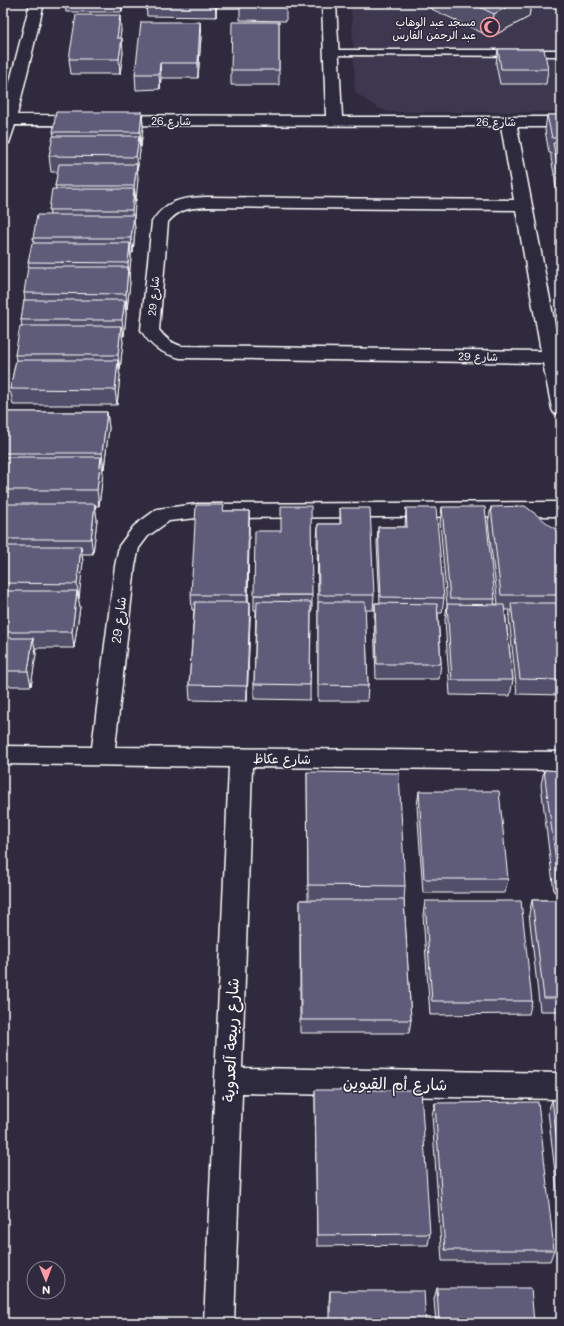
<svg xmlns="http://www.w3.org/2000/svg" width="564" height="1326" font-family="Mali,'Playpen Sans Arabic',sans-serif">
	<rect width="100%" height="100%" fill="#2f2a3d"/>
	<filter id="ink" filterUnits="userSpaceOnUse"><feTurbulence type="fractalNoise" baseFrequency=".025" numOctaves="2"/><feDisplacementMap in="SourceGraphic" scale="8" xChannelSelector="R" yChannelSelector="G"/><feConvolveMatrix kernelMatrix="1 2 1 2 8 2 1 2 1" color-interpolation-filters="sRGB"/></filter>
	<g filter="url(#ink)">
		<polygon fill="#3d394f" points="351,3 561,3 561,112 389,112 378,108 357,94 355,88"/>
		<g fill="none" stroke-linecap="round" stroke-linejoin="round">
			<g stroke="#fff" stroke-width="3">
				<polygon id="service" points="331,50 561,50 561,56 327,55 325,53 327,51"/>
			</g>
			<g stroke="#fff" stroke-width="3">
				<g id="minor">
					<path d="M 30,3 L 44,3 L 17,115 L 326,116 L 322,3 L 336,3 L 342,117 L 561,117 L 561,127 L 517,127 L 561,357 L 561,415 L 554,413 L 552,409 L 543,363 L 180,358 C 160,352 152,348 141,330 L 152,222 C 166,200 181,198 206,197 L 514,200 L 501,126 L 15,125 L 9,143 L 3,145 L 3,109 ZM 206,207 L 516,210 L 541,351 L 181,346 C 171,343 165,338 159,330 L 168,222 C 179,209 190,208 206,207 Z"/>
					<polygon points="561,502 561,516 197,518 169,521 148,536 139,548 135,566 115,747 561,752 561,770 252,767 242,1068 561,1073 561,1099 242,1093 234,1323 204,1323 229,767 3,764 3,746 92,747 115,566 119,546 134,526 157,509 197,504"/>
				</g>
			</g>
			<use href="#service" fill="#2f2a3d" fill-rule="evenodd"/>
			<use href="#minor" fill="#2f2a3d" fill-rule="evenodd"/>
		</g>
		<g fill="#514f69" stroke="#fff">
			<polygon points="65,3 131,3 131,6 123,6 122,12 66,12"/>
			<polygon points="146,3 217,3 216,17 147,16"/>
			<polygon points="240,3 286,3 286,21 240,20"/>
			<polygon points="419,3 531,3 529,17 491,37"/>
			<polygon points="200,22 201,37 198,78 161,78 160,89 136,90 135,74"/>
			<polygon points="279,22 279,85 231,85 231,70"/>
			<polygon points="121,30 120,38 123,53 120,74 71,74 69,59"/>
			<polygon points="498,49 548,69 546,84 500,84 496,64"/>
			<polygon points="142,112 143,127 141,147 139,147 140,151 137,172 138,179 135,201 134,218 135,230 133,253 131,253 131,258 129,278 130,283 127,309 126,309 126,315 124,336 122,336 123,342 120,370 119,370 120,376 117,405 13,405 10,389 16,360 15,355 22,326 21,320 25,300 24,293 29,267 28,262 34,243 33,238 50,215 49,210 56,189 55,186 58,172 51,172 49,156 54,136 53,132"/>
			<polygon points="547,115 561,115 561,213 559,203 560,199 558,199 555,182 555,179 551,158 551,153 549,153 545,130"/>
			<polygon points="3,412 107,412 109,428 104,469 102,469 103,473 99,506 95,506 97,520 93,554 82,554 83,562 78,599 80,607 74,648 35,648 36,654 31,686 3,686"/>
			<polygon points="442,507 495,599 494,604 498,604 488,522 491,507 561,545 561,695 517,694 509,618 510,610 505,610 513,680 510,696 450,695 445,620 447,605 440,522"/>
			<polygon points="340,508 374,595 373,610 365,610 368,686 367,701 318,701 318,602 317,540 318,524 340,524"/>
			<polygon points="406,508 444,598 442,613 438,613 441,664 439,679 376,679 374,618 375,603 380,603 377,543 378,527 405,527"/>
			<polygon points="224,511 249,511 249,527 248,602 250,602 250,618 247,701 190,700 189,685 194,610 192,610 191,595"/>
			<polygon points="254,595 312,595 312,610 311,610 310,700 254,699 254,684 256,610 254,610"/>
			<polygon points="544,770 561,771 561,892 554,892 541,785"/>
			<polygon points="307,772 405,886 404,900 411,1020 409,1033 300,1033 300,900 308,900"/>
			<polygon points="419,791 508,879 505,893 423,893 417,805"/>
			<polygon points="532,900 561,900 561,1011 540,1011 529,914"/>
			<polygon points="425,901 532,1001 529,1014 430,1015 423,915"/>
			<polygon points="315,1090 430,1234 428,1245 317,1246 315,1103"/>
			<polygon points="552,1100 561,1100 561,1223 548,1112"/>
			<polygon points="435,1103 554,1250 550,1261 442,1261 432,1115"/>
			<polygon points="437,1288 534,1323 436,1323 434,1299"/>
			<polygon points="330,1291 426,1323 329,1323 329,1302"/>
		</g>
		<g fill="#424055" stroke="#fff">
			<polygon points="121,3 123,3 122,12"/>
			<polygon points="215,3 217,3 216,17"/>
			<polygon points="514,3 531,3 529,17 491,37 494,14"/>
			<polygon points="120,15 121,30 118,53 117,38"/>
			<polygon points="200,22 201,37 198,78 198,63"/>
			<polygon points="122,38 123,53 120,74 119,59"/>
			<polygon points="160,63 161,78 160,89 159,74"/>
			<polygon points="142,112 143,127 141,147 140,132"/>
			<polygon points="139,136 140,151 137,172 136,157"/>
			<polygon points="137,164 138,179 136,201 134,186"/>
			<polygon points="134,189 135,204 134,218 135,230 133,253 131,238 133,222 132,210"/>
			<polygon points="130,243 131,258 129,278 128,263"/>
			<polygon points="128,267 130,283 127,309 126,294"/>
			<polygon points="125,300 126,315 124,336 122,320"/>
			<polygon points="121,326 123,342 120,370 118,355"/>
			<polygon points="118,360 120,376 117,405 115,390"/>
			<polygon points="107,412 109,428 104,469 102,453"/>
			<polygon points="101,457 103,473 99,506 97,490"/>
			<polygon points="95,504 97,520 93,554 91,539"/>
			<polygon points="249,511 249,527 248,610 247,595"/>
			<polygon points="81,546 83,562 79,599 77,584"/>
			<polygon points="77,591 80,607 74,648 72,632"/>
			<polygon points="250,602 250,618 247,701 247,686"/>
			<polygon points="33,638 36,654 31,686 28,671"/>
		</g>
		<g fill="#5e5c7a" stroke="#fff">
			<polygon points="240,3 286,3 286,6 239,6"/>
			<polygon points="471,3 514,3 494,14"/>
			<polygon points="76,15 120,15 117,38 122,38 119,59 69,59"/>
			<polygon points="141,22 200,22 198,63 160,63 159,74 135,74"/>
			<polygon points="232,22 279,22 279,70 231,70"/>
			<polygon points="498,49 544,49 548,69 501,69"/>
			<polygon points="56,112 142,112 140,132 53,132"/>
			<polygon points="547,115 561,115 561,138 552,138"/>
			<polygon points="53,136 139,136 136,157 49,156"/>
			<polygon points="553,143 561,143 561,164 557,164"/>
			<polygon points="59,164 137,164 134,186 55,186"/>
			<polygon points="557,167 561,167 561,184 560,184"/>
			<polygon points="52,189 134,189 132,210 49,210"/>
			<polygon points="37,215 134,215 131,238 33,238"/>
			<polygon points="32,243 130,243 128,263 28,262"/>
			<polygon points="28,267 128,267 126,294 24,293"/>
			<polygon points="24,300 125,300 122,320 21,320"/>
			<polygon points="20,326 121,326 118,355 15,355"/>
			<polygon points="16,360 118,360 115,390 10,389"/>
			<polygon points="3,412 107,412 102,453 3,453"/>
			<polygon points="3,457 101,457 97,490 3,490"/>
			<polygon points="3,504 95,504 91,539 3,539"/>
			<polygon points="196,505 224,505 223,511 249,511 247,595 191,595"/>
			<polygon points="281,506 311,506 312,595 254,595 255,531 281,531"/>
			<polygon points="525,506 559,532 561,545 561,595 501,595 491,507"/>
			<polygon points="442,507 485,507 495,599 450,599"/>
			<polygon points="340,508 370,508 374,595 319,595 318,524 341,524"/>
			<polygon points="406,508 436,508 444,598 381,597 378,527 407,527"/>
			<polygon points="3,546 81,546 77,584 3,583"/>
			<polygon points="3,591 77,591 72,632 3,632"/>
			<polygon points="257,601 311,602 310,685 254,684"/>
			<polygon points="195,602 250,602 247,686 189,685"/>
			<polygon points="318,602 365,602 368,686 318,685"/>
			<polygon points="375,603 437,604 441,664 377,664"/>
			<polygon points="511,603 561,603 561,680 520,679"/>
			<polygon points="447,604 504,605 513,680 452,680"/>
			<polygon points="3,638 33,638 28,671 3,671"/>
			<polygon points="544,770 561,771 561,877 558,877"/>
			<polygon points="307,772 399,773 405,886 308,885"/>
			<polygon points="419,791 499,791 508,879 424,879"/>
			<polygon points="300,900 404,900 411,1020 301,1020"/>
			<polygon points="532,900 561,900 561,998 544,998"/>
			<polygon points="425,901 521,901 532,1001 432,1001"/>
			<polygon points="315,1090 421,1090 430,1234 317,1235"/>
			<polygon points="552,1100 561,1100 561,1175"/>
			<polygon points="538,1102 554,1250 445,1250 435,1103"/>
			<polygon points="437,1288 531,1288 534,1323 439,1323"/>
			<polygon points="330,1291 424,1291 426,1323 330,1323"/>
		</g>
	</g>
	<defs>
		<g id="mosque-ring" transform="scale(1)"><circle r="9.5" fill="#2f2a3d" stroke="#ff9aa2" stroke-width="1.5"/><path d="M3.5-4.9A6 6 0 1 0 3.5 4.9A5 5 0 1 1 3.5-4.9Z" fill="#ff9aa2"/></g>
	</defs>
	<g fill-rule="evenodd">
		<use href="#mosque-ring" x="490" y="27"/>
	</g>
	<g text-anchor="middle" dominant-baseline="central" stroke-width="3" stroke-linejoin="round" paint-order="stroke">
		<g font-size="11" fill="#fff" stroke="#2f2a3d" text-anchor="end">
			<text x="476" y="21">مسجد عبد الوهاب<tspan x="476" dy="13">عبد الرحمن الفارس</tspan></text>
		</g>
		<g font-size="11" fill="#fff" stroke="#2f2a3d">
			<text x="171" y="120">شارع 26</text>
			<text x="496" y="121">شارع 26</text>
			<text transform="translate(153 296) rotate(-85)">شارع 29</text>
			<text transform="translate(478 356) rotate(1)">شارع 29</text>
		</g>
		<g font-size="13" fill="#fff" stroke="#2f2a3d">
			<text transform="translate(118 620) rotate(-83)">شارع 29</text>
			<text transform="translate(282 758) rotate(1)">شارع عكاظ</text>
		</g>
		<g font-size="16" fill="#fff" stroke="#2f2a3d">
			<text transform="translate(230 1040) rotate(-88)">شارع ربيعة آلعدوية</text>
			<text transform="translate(395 1083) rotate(1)">شارع أم القيوين</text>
		</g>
	</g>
	<rect width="564" height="1326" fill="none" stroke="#2f2a3d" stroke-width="16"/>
	<rect x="8" y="8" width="548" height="1310" fill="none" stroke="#fff" stroke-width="1.5" filter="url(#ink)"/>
	<g transform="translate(46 1280) rotate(179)"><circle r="19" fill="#2f2a3d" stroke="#827f8b"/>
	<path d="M0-3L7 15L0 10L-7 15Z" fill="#ff9aa2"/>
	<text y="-6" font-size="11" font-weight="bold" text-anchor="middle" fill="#ffffff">N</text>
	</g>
</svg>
